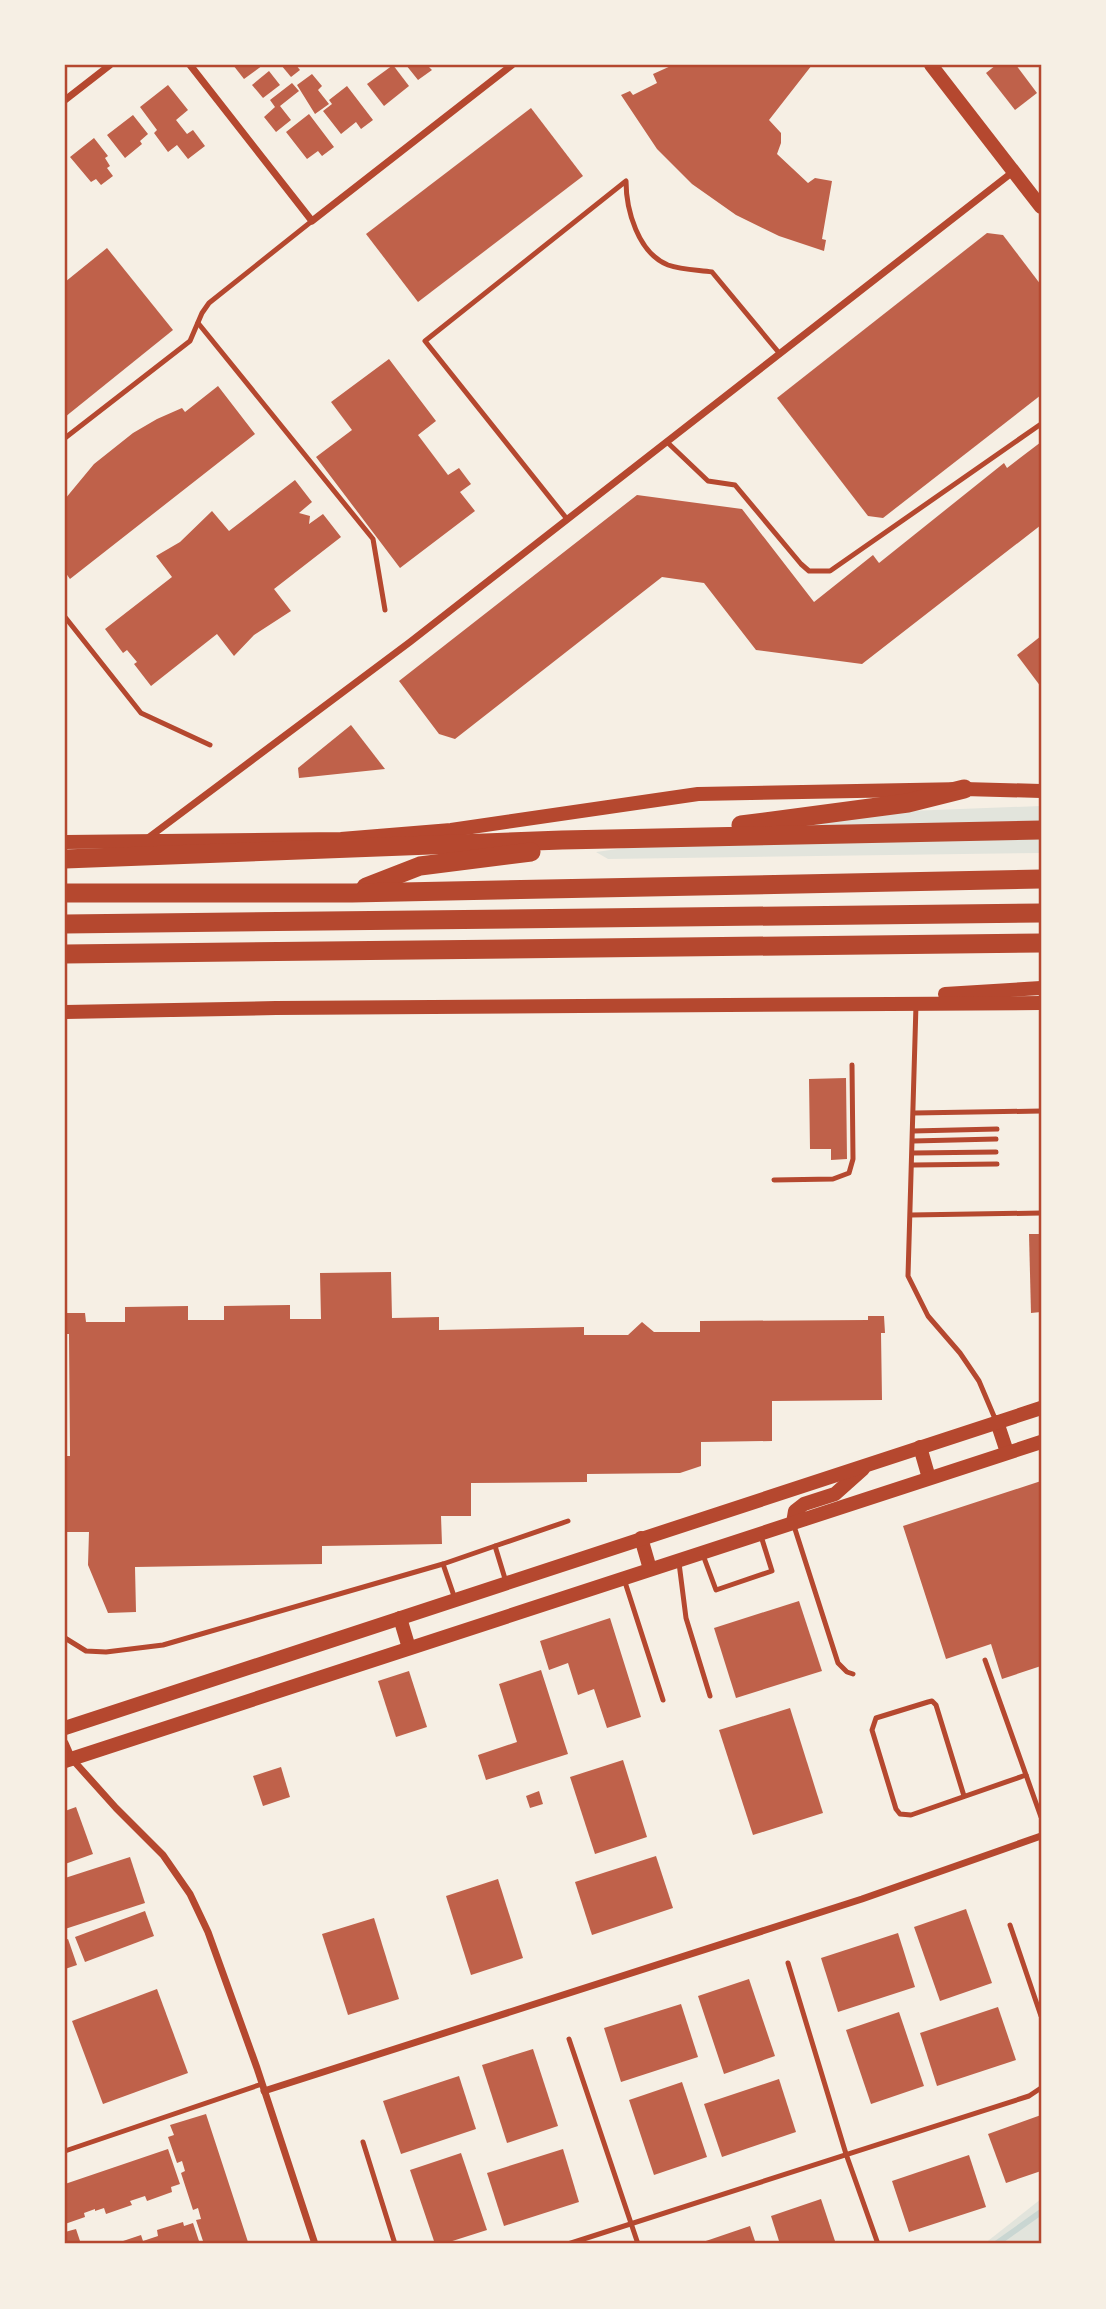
<svg xmlns="http://www.w3.org/2000/svg" width="1106" height="2309" font-family="Inter,sans-serif">
	<rect width="100%" height="100%" fill="#f6efe4"/>
	<g fill="#e2e4dc">
		<polygon points="1041,806 1041,853 608,859 596,852 883,812"/>
		<polygon points="1041,2199 1041,2244 984,2244"/>
	</g>
	<g fill="none" stroke-linecap="round" stroke-linejoin="round">
		<polyline stroke="#c9d6d2" stroke-width="6" points="996,2244 1041,2212"/>
	</g>
	<g fill="#bf614a">
		<polygon points="233,65 263,65 244,79"/>
		<polygon points="281,65 296,65 300,70 291,77"/>
		<polygon points="393,65 409,86 384,106 367,84"/>
		<polygon points="406,65 431,65 429,67 432,70 418,80"/>
		<polygon points="673,65 812,65 769,120 781,133 781,143 777,154 808,183 815,178 832,181 822,239 826,240 824,251 779,236 736,215 692,184 657,149 621,95 630,91 633,95 657,83 653,74"/>
		<polygon points="996,65 1016,65 1037,93 1015,110 986,73"/>
		<polygon points="269,71 280,85 263,98 252,85"/>
		<polygon points="312,74 322,86 318,90 329,104 315,114 297,85"/>
		<polygon points="292,83 299,91 280,106 291,120 276,132 264,117 275,107 270,100"/>
		<polygon points="168,85 188,110 176,120 187,134 193,130 205,146 188,159 177,145 168,152 154,133 157,130 140,107"/>
		<polygon points="347,86 373,120 361,129 356,122 341,134 323,111 332,104 329,100"/>
		<polygon points="531,108 583,176 418,302 366,234"/>
		<polygon points="309,114 334,147 322,156 318,151 307,159 286,132"/>
		<polygon points="133,115 148,134 140,141 142,144 125,158 107,135"/>
		<polygon points="94,138 108,156 105,158 110,166 107,168 113,176 101,185 96,179 91,182 70,157"/>
		<polygon points="987,233 1003,235 1041,285 1041,395 883,518 868,516 777,398"/>
		<polygon points="107,248 173,330 65,417 65,282"/>
		<polygon points="389,359 436,421 418,435 448,475 459,468 471,484 460,492 475,511 400,568 316,457 352,430 331,402"/>
		<polygon points="218,386 255,434 70,579 65,572 65,499 94,464 133,433 157,419 182,408 185,412"/>
		<polygon points="1041,442 1041,525 862,664 756,650 704,583 662,577 455,739 439,734 399,681 637,495 742,509 814,602 873,555 879,563 1004,463 1007,468"/>
		<polygon points="295,480 312,502 299,513 310,516 309,524 323,514 341,537 274,589 291,611 254,635 234,656 217,634 151,686 134,664 137,662 127,650 123,653 105,629 172,577 156,556 180,542 212,511 229,531"/>
		<polygon points="1041,636 1041,687 1017,655"/>
		<polygon points="351,725 385,769 299,778 298,768"/>
		<polygon points="846,1078 847,1159 831,1160 831,1149 810,1149 809,1079"/>
		<polygon points="1029,1234 1041,1234 1041,1312 1031,1313"/>
		<polygon points="391,1272 392,1318 439,1317 439,1330 584,1327 584,1335 628,1335 642,1322 654,1332 700,1332 700,1321 868,1320 868,1316 884,1316 885,1333 881,1333 882,1400 772,1401 772,1441 701,1442 701,1466 680,1473 587,1474 587,1482 471,1483 471,1516 441,1516 442,1544 322,1546 322,1564 135,1567 136,1612 108,1613 88,1565 89,1532 65,1532 65,1456 70,1456 69,1334 65,1334 65,1313 85,1313 86,1322 125,1322 125,1307 188,1306 188,1320 224,1320 224,1306 290,1305 290,1319 321,1319 320,1273"/>
		<polygon points="1041,1481 1041,1666 1002,1679 991,1644 946,1659 903,1526"/>
		<polygon points="799,1601 822,1671 736,1698 714,1628"/>
		<polygon points="610,1618 641,1717 607,1728 594,1689 578,1695 568,1663 549,1670 540,1641"/>
		<polygon points="541,1670 568,1754 486,1780 478,1755 517,1742 499,1684"/>
		<polygon points="409,1671 427,1727 396,1737 378,1681"/>
		<polygon points="790,1708 823,1813 753,1835 719,1730"/>
		<polygon points="623,1760 647,1837 595,1854 570,1777"/>
		<polygon points="281,1767 290,1797 263,1806 253,1776"/>
		<polygon points="539,1791 543,1804 530,1808 526,1796"/>
		<polygon points="76,1807 93,1854 65,1864 65,1811"/>
		<polygon points="656,1856 673,1908 592,1935 575,1882"/>
		<polygon points="130,1857 145,1903 65,1929 65,1878"/>
		<polygon points="498,1879 523,1958 471,1975 446,1896"/>
		<polygon points="966,1909 992,1983 940,2001 914,1927"/>
		<polygon points="145,1911 154,1936 85,1962 75,1937"/>
		<polygon points="374,1918 399,1999 348,2015 322,1934"/>
		<polygon points="898,1933 915,1987 838,2012 821,1958"/>
		<polygon points="68,1939 77,1965 65,1969 65,1940"/>
		<polygon points="749,1979 775,2056 724,2074 698,1996"/>
		<polygon points="157,1989 188,2073 103,2104 72,2021"/>
		<polygon points="681,2004 698,2057 621,2082 604,2028"/>
		<polygon points="998,2007 1016,2060 937,2086 920,2033"/>
		<polygon points="899,2012 924,2086 871,2104 846,2030"/>
		<polygon points="533,2049 558,2126 507,2143 482,2065"/>
		<polygon points="459,2076 476,2129 401,2154 383,2101"/>
		<polygon points="779,2079 796,2132 722,2157 704,2104"/>
		<polygon points="682,2082 707,2157 654,2175 629,2100"/>
		<polygon points="206,2114 248,2242 241,2244 204,2244 196,2220 201,2219 198,2208 193,2210 181,2173 185,2171 182,2161 177,2163 168,2137 174,2135 170,2125"/>
		<polygon points="1041,2115 1041,2171 1006,2183 988,2134"/>
		<polygon points="168,2149 180,2184 171,2187 172,2192 147,2201 145,2196 130,2201 132,2205 106,2214 104,2208 95,2211 95,2209 84,2213 85,2217 65,2224 65,2184"/>
		<polygon points="563,2149 579,2202 504,2226 487,2173"/>
		<polygon points="461,2153 487,2230 443,2244 435,2244 410,2170"/>
		<polygon points="969,2155 986,2207 909,2232 892,2181"/>
		<polygon points="821,2199 836,2244 780,2244 771,2216"/>
		<polygon points="183,2222 184,2226 193,2223 200,2244 114,2244 141,2235 143,2241 158,2236 157,2230"/>
		<polygon points="750,2226 756,2244 697,2244"/>
		<polygon points="76,2229 81,2244 65,2244 65,2232"/>
	</g>
	<g fill="none" stroke-linecap="round" stroke-linejoin="round">
		<g stroke="#b5482f" stroke-width="5">
			<polyline points="198,323 373,539 385,610"/>
			<polyline points="65,438 190,341 202,313 209,303 312,221"/>
			<polyline points="667,442 708,481 735,485 801,564 809,571 830,571 1041,424"/>
			<path d="M 567,519 L 425,341 L 626,181 C 626,210 638,253 668,265 C 682,270 698,270 712,272 L 780,354"/>
			<polyline points="65,617 141,713 210,745"/>
			<polyline points="916,1005 908,1276 928,1316 960,1353 979,1381 996,1421"/>
			<polyline points="914,1113 1041,1111"/>
			<polyline points="913,1131 997,1129"/>
			<polyline points="913,1141 996,1139"/>
			<polyline points="913,1153 996,1152"/>
			<polyline points="913,1165 997,1164"/>
			<polyline points="774,1180 833,1179 849,1173 853,1159 852,1065"/>
			<polyline points="911,1215 1041,1213"/>
			<polyline points="794,1526 838,1663 847,1672 853,1674"/>
			<polyline points="703,1555 716,1590 772,1571 761,1536"/>
			<polyline points="679,1563 686,1618 710,1696"/>
			<polyline points="624,1579 663,1700"/>
			<polyline points="506,1582 495,1546 568,1521"/>
			<polyline points="455,1599 443,1564 495,1546"/>
			<polyline points="65,1638 86,1651 106,1652 163,1645 443,1564"/>
			<polyline points="985,1660 1041,1817"/>
			<polyline points="964,1796 936,1705 932,1701 928,1702 876,1718 872,1730 896,1809 900,1814 911,1815 1026,1775"/>
			<polyline points="1010,1925 1041,2016"/>
			<polyline points="788,1963 846,2154 878,2244"/>
			<polyline points="569,2039 638,2244"/>
			<polyline points="363,2142 395,2244"/>
			<polyline points="65,2151 262,2084"/>
			<polyline points="568,2244 1029,2096 1041,2088"/>
		</g>
		<g stroke="#b5482f" stroke-width="7">
			<polyline points="190,65 312,221 512,65"/>
			<polyline points="65,100 110,65"/>
			<polyline points="148,838 410,642 1014,171"/>
			<polyline points="65,1743 72,1759 116,1808 163,1855 190,1894 208,1932 257,2068 315,2244"/>
			<polyline points="264,2091 862,1899 1041,1836"/>
		</g>
		<g stroke="#b5482f" stroke-width="14">
			<polyline points="931,65 1041,207"/>
			<polyline points="65,842 341,839 451,830 698,794 964,789 1041,791"/>
			<polyline points="945,994 1041,988"/>
			<polyline points="65,1012 276,1008 1041,1003"/>
			<polyline points="997,1422 1007,1452"/>
			<polyline points="920,1447 929,1478"/>
			<polyline points="793,1523 795,1511 804,1504 835,1494 863,1469"/>
			<polyline points="641,1538 650,1569"/>
			<polyline points="400,1618 409,1648"/>
			<polyline points="65,1728 1041,1408"/>
			<polyline points="65,1761 1041,1442"/>
		</g>
		<g stroke="#b5482f" stroke-width="19">
			<polyline points="741,825 908,803 964,789"/>
			<polyline points="65,859 562,840 1041,830"/>
			<polyline points="366,887 420,866 531,852"/>
			<polyline points="65,893 352,893 1041,879"/>
			<polyline points="65,924 1041,913"/>
			<polyline points="65,954 1041,943"/>
		</g>
	</g>
	<rect width="1106" height="2309" fill="none" stroke="#f6efe4" stroke-width="133"/>
	<rect x="66" y="66" width="974" height="2176" fill="none" stroke="#b5482f" stroke-width="2.5"/>
</svg>
